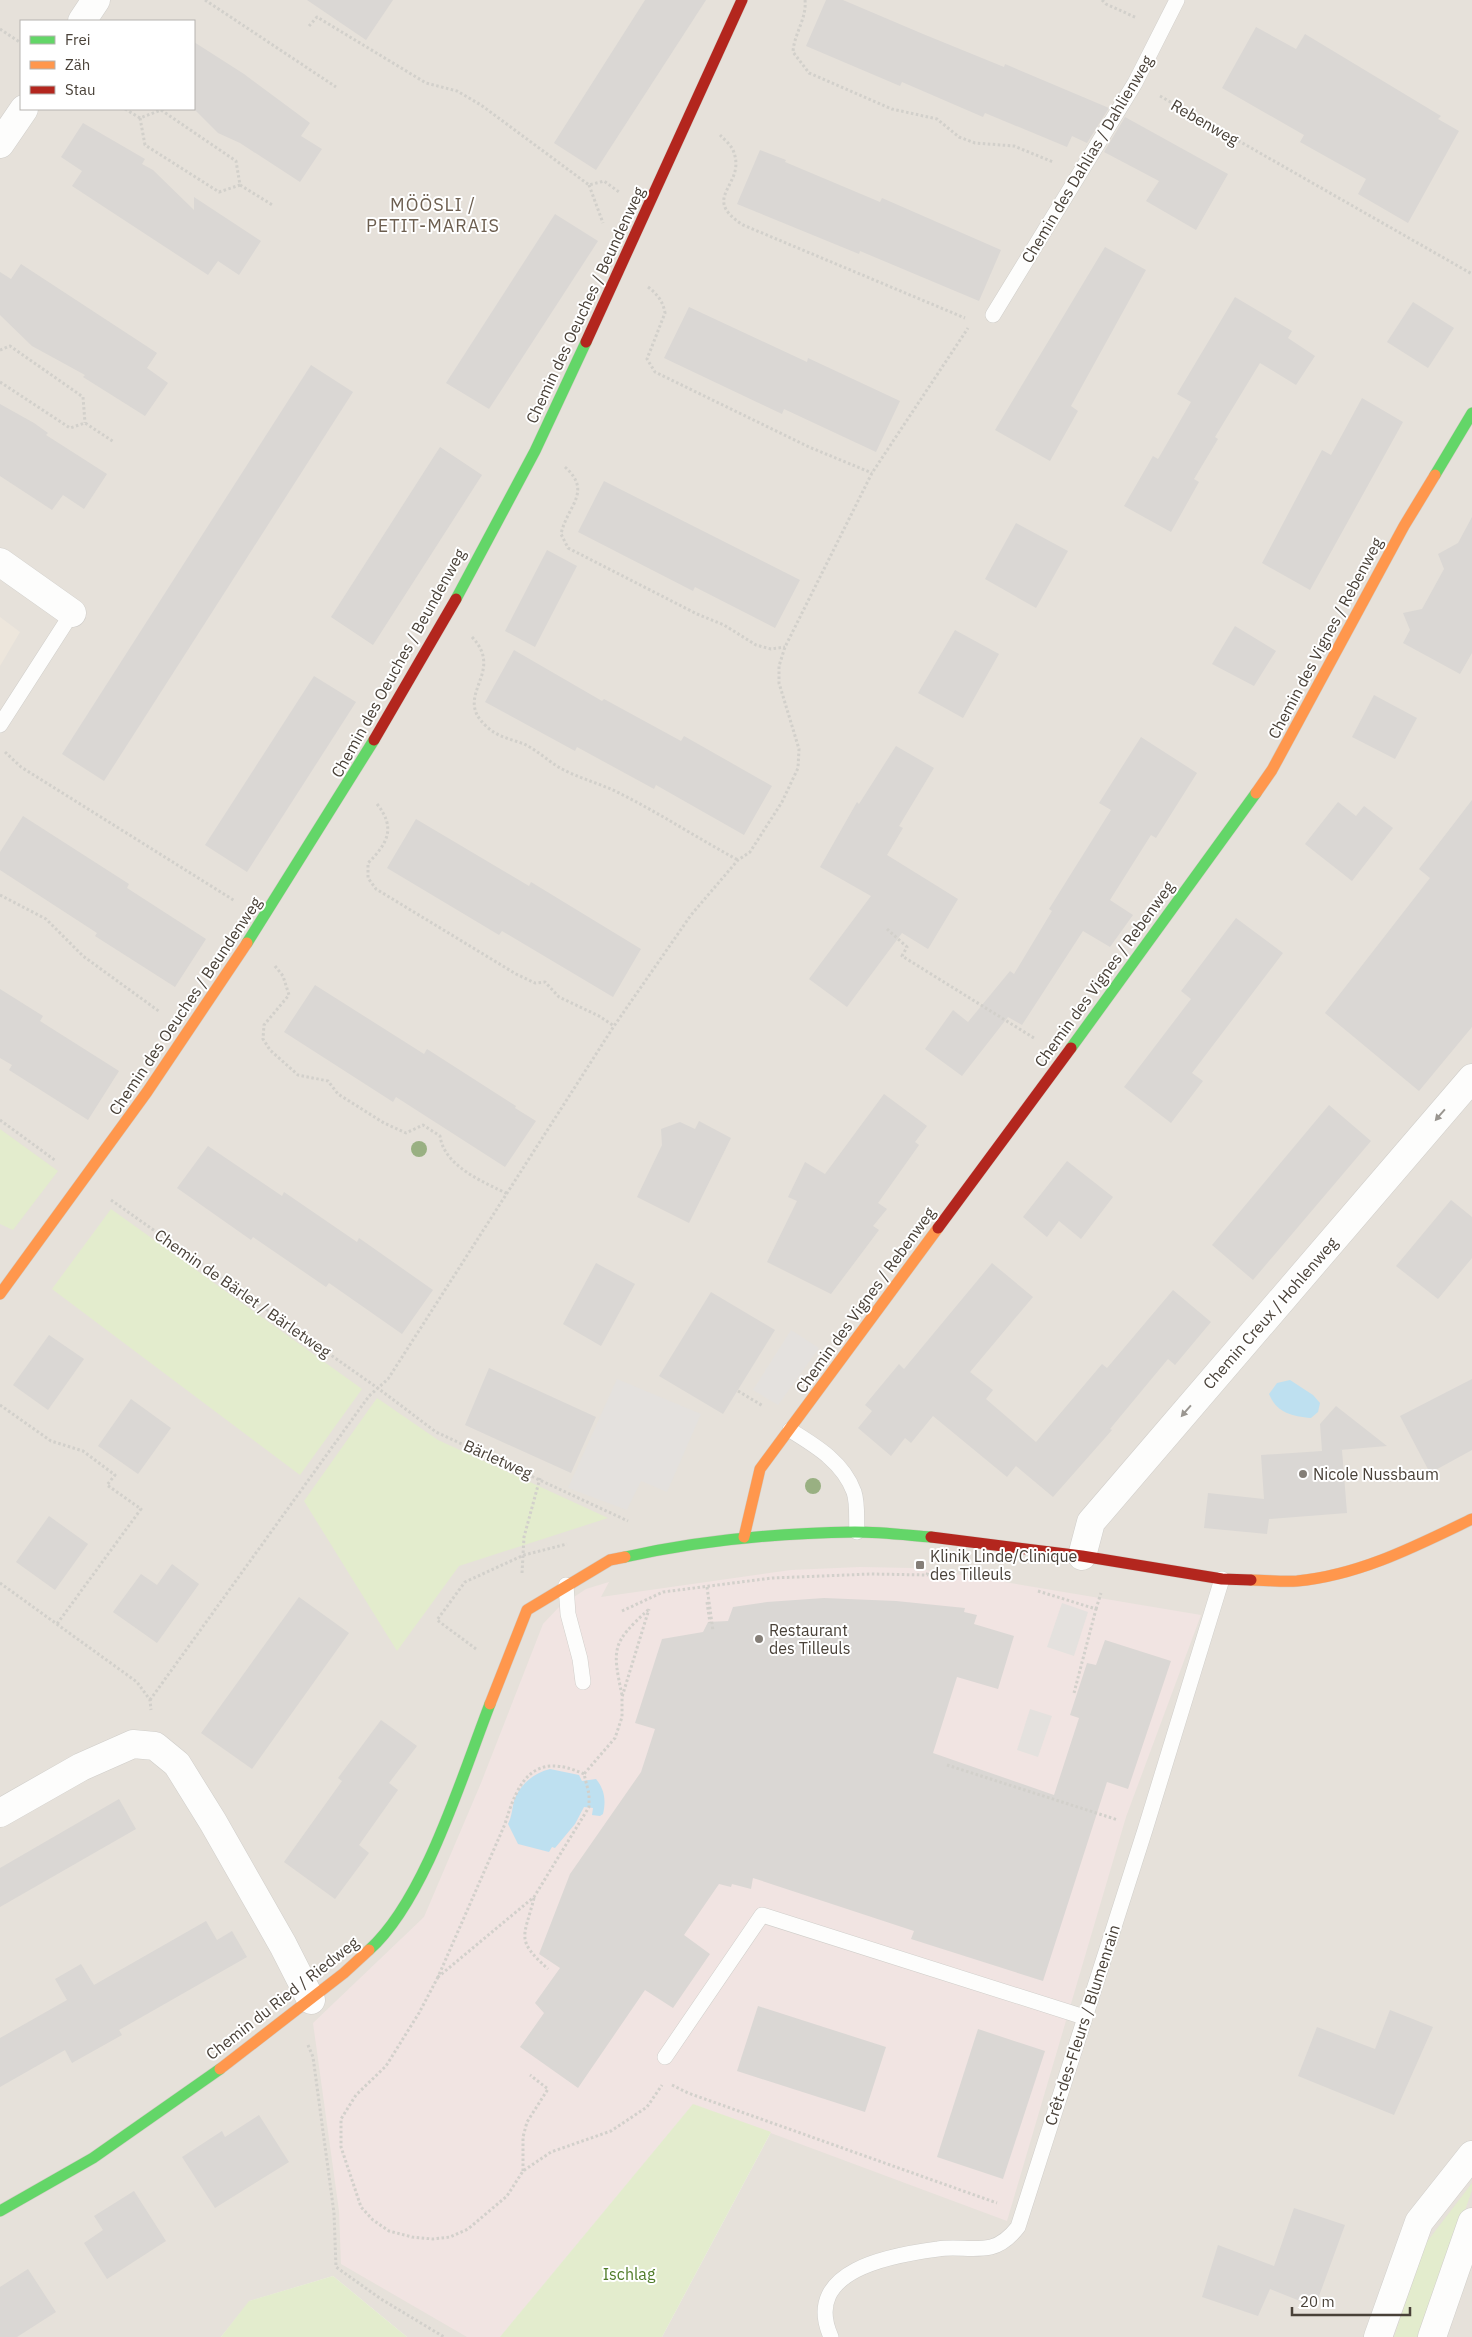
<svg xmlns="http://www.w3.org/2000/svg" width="1472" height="2337" font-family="'IBM Plex Sans',sans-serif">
	<rect width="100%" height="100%" fill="#f2f0ed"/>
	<path fill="#e6e1da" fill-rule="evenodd" d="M 0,0 L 1472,0 L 1472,2337 L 662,2337 L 771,2132 L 693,2104 L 500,2337 L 407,2337 L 333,2276 L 250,2301 L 221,2337 L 0,2337 ZM 21,21 L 194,21 L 194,109 L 21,109 Z"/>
	<polygon fill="#ede6dc" points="0,617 20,632 0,666"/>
	<polygon fill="#f1e4e2" points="860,1567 912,1568 962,1575 1201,1615 1126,1817 1007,2221 693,2104 500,2337 467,2337 341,2264 339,2211 313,2023 424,1917 481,1783 543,1624 559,1607 586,1589 609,1582 601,1597 791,1570"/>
	<g fill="#e3eccd">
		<polygon points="0,1129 58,1171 13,1230 0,1224"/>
		<polygon points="111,1209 362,1389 300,1475 52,1289"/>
		<polygon points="377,1398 438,1440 608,1518 459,1566 397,1651 304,1501"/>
		<polygon points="693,2104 771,2132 662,2337 500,2337"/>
		<polygon points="1472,2183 1472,2190 1422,2337 1394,2337 1426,2243"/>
		<polygon points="333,2276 407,2337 221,2337 249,2301"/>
	</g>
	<g fill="#e4e1de">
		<polygon points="791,1330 819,1348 778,1405 753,1390"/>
		<polygon points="617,1379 701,1414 667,1492 641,1481 627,1510 568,1488"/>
		<polygon points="1062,1603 1088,1612 1074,1656 1047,1647"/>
		<polygon points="1030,1709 1052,1716 1038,1757 1017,1750"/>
	</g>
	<g fill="#bee0f0">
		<path d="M 1290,1380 L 1313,1395 L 1320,1403 L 1318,1412 L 1311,1418 C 1291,1416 1277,1413 1269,1394 L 1277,1383 Z"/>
		<path d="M 550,1769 L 579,1775 L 582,1781 L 596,1779 C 605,1790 606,1801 603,1814 L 600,1816 L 592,1815 L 593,1808 L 584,1807 L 575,1824 L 555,1848 L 552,1847 L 549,1852 L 518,1844 L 508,1824 C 512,1816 512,1809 514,1801 C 520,1784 534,1773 550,1769 Z"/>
	</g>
	<g fill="#dad7d4">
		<polygon points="307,0 393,0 366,40"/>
		<polygon points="645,0 706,0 596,170 554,143"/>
		<polygon points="826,0 843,0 923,34 1004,67 1005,64 1109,108 1087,143 1072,136 1067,147 985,113 983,117 902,82 900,86 806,46"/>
		<polygon points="1256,27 1296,49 1305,34 1441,116 1438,119 1459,131 1408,223 1358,194 1366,179 1300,142 1304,135 1222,88"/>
		<polygon points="194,42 244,74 310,123 301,136 322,149 300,182 240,143 218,133 194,109"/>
		<polygon points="1125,117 1228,174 1196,230 1146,201 1159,181 1104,152"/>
		<polygon points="83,123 145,159 142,164 153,170 194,210 194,197 261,241 239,275 218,261 208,275 72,186 82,171 61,157"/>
		<polygon points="760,150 786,160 785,162 880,202 882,198 1001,250 979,301 860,251 859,254 737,204"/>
		<polygon points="555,214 598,241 489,409 446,383"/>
		<polygon points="1105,247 1146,270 1071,406 1078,411 1050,461 995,430"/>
		<polygon points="21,264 157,353 147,368 168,383 145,416 83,377 85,375 32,346 0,315 0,272 11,279"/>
		<polygon points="1235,297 1292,331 1288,338 1315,356 1296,385 1260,363 1215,437 1218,439 1194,479 1199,482 1171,532 1124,506 1153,456 1158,459 1191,402 1177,394"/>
		<polygon points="1413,302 1454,328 1428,368 1387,342"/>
		<polygon points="689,307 807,362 808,358 900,401 876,452 784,409 782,414 664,358"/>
		<polygon points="311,365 353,392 104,781 62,754"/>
		<polygon points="1362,398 1403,422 1310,590 1262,563 1322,450 1331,455"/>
		<polygon points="0,404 34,423 48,433 46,435 107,474 84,509 63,495 52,510 0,476"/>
		<polygon points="440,447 482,475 373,645 331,617"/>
		<polygon points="604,481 800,580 775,628 695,587 693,591 578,532"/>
		<polygon points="1472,517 1472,653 1460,674 1403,643 1410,630 1403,613 1422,609 1444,569 1438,554 1458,543"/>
		<polygon points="1016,523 1068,551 1036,608 985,579"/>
		<polygon points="547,550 577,566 535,647 505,631"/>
		<polygon points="1235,626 1276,651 1254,686 1212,664"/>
		<polygon points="955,630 999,654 963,718 918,693"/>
		<polygon points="514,650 602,701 604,699 681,741 684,736 772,786 744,835 656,785 654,789 577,747 575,751 485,702"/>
		<polygon points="314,676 356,702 247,872 205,845"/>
		<polygon points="1374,695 1417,718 1395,759 1352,737"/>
		<polygon points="1141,737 1197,773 1156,838 1151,835 1110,900 1133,915 1110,947 1083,931 1022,1025 1008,1017 962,1076 925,1049 953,1010 968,1022 1010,971 1014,974 1052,911 1049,909 1111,810 1099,803"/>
		<polygon points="896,746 934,768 899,826 903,828 887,855 958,899 928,949 902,933 847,1007 809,979 871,896 820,867 857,802 859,804"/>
		<polygon points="1472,800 1472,1027 1419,1091 1325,1013 1430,878 1419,869"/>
		<polygon points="1338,802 1356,816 1364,806 1393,828 1352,881 1305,844"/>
		<polygon points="23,816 129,884 127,888 206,939 175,987 95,936 97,933 0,870 0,852"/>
		<polygon points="416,819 529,886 531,882 641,949 613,997 502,931 499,935 387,868"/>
		<polygon points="1236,918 1283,953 1192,1073 1203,1081 1171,1123 1124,1087 1191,999 1181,991"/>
		<polygon points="315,985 424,1054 427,1049 516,1106 515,1108 536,1121 505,1167 396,1097 393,1102 284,1032"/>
		<polygon points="0,989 43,1016 40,1021 119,1071 88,1120 9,1070 12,1065 0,1058"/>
		<polygon points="884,1094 927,1126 915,1142 919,1145 878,1203 887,1209 873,1226 879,1230 831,1294 767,1262 797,1201 788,1197 805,1162 825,1174"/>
		<polygon points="1329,1105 1371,1141 1253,1280 1212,1245"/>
		<polygon points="699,1121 731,1138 689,1223 637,1197 662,1145 661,1129 680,1122 695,1129"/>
		<polygon points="208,1146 282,1196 284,1192 357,1242 359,1238 433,1290 402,1334 329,1283 326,1287 253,1237 251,1240 177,1188"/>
		<polygon points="1067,1161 1113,1197 1081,1239 1059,1221 1047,1237 1023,1217"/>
		<polygon points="1451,1200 1472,1217 1472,1258 1438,1299 1396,1266"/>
		<polygon points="596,1263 635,1284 601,1346 563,1324"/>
		<polygon points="992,1263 1033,1297 970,1372 993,1390 986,1399 1036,1442 1102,1364 1107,1368 1173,1290 1211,1322 1175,1365 1168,1359 1110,1429 1112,1430 1053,1497 1016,1466 1007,1477 933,1416 911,1443 905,1438 891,1456 858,1428 872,1411 865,1405 899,1364 904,1369"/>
		<polygon points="711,1292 775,1330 723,1414 659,1376"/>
		<polygon points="49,1335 84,1359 48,1410 13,1385"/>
		<polygon points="489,1368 596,1417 571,1473 465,1425"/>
		<polygon points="1472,1379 1472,1450 1430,1473 1400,1416"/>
		<polygon points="131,1399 171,1428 138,1474 98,1446"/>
		<polygon points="1336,1406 1387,1446 1339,1450 1342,1450 1347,1513 1269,1519 1267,1534 1204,1528 1208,1493 1264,1499 1261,1455 1322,1451 1320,1424"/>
		<polygon points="49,1516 88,1544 55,1590 16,1562"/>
		<polygon points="172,1564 199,1584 157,1643 113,1612 141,1574 157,1585"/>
		<polygon points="299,1597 349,1633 252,1769 201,1733"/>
		<polygon points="824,1598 896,1601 965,1608 964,1612 977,1615 974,1624 1014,1636 998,1689 957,1677 933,1753 1054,1795 1079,1718 1070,1715 1087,1663 1096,1665 1105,1640 1171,1661 1128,1789 1107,1782 1043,1981 911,1939 914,1931 753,1878 751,1889 732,1884 731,1887 719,1884 684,1935 710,1954 673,2008 645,1990 578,2088 520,2047 544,2013 535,2003 560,1968 539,1954 570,1874 641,1772 655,1729 635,1723 662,1639 703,1632 708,1622 728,1621 733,1607 767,1602"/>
		<polygon points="381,1720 417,1746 389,1783 398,1790 359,1845 369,1853 335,1899 284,1862 342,1781 338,1778"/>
		<polygon points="119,1799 136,1829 0,1907 0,1868"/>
		<polygon points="206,1921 217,1940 232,1931 247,1957 119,2030 122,2035 72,2063 65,2050 0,2087 0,2038 67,2000 55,1979 81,1964 94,1985"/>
		<polygon points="758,2006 886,2047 865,2112 737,2071"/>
		<polygon points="1390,2010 1433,2027 1394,2115 1298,2076 1317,2027 1375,2049"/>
		<polygon points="978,2029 1045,2051 1003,2179 937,2157"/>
		<polygon points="259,2115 289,2162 215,2208 182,2157 222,2131 225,2137"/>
		<polygon points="134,2191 166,2241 107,2279 84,2243 103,2230 94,2216"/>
		<polygon points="1294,2208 1345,2225 1315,2307 1270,2289 1258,2316 1202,2297 1218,2245 1274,2266"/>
		<polygon points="28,2269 56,2312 17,2337 0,2337 0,2287"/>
	</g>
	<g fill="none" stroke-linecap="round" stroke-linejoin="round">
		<g stroke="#d0ceca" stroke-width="16">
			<g id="lane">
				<polyline points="993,315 1135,83 1177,0"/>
				<polyline points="0,725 72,613"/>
				<path d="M 790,1430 C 816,1446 843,1462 854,1492 C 858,1504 856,1520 857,1532"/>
				<polyline points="566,1585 568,1614 580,1659 583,1682"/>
				<polyline points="665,2057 762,1915 1084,2017"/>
				<path d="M 831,2337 C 801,2270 892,2255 938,2249 C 956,2246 974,2251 991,2247 C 1003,2244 1011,2236 1018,2227 L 1145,1830 L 1222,1579"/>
			</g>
		</g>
		<g stroke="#d0ceca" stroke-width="29">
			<g id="street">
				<polyline points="82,21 96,0"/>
				<polyline points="0,144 24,109"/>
				<polyline points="0,562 72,613"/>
				<polyline points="1082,1556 1091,1522 1472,1078"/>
				<polyline points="0,1813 81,1767 133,1744 155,1746 177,1764 213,1822 283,1945 311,2000"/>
				<polyline points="1378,2337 1419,2222 1472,2155"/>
				<polyline points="1432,2337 1472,2222"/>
			</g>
		</g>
		<g stroke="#d2ccc4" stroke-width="12">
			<g id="fast">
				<polyline points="1435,475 1472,413"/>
				<polyline points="456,599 535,451 586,342"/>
				<polyline points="247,943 374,740"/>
				<polyline points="1071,1048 1256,793"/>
				<path d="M 625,1557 C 701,1540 778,1533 855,1532 C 881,1532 906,1535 931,1537"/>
				<path d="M 369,1950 C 425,1900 462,1776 490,1704"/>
				<polyline points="0,2211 93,2158 220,2069"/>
			</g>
		</g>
		<g stroke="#d2ccc4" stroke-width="12">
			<g id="slow">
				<polyline points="1256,793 1272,770 1404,526 1435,475"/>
				<polyline points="0,1294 147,1092 247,943"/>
				<polyline points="744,1537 760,1469 938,1228"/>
				<path d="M 1251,1580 C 1266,1580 1282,1582 1297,1581 C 1360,1575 1416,1546 1472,1519"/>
				<polyline points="490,1704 527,1610 610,1560 625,1557"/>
				<polyline points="220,2069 344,1973 369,1950"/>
			</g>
		</g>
		<g stroke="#d2ccc4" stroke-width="12">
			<g id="jam">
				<polyline points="586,342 742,0"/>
				<polyline points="374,740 456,599"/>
				<polyline points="938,1228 1071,1048"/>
				<polyline points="931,1537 1082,1556 1222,1579 1251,1580"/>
			</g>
		</g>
		<g stroke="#d2d0cb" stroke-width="3" stroke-dasharray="2.5 2.5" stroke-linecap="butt">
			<polyline points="205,0 336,87"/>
			<path d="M 805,0 C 807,18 794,34 793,52 L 809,73 L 892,109 L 937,119 L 959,137 L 975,143 L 1014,146 L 1053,162"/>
			<polyline points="1102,0 1106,4 1137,18"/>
			<polyline points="309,26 317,17 426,83 457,91 481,105 589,185 604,181 619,192"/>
			<polyline points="0,29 21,43"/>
			<polyline points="1160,96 1472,274"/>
			<polyline points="125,109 140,118 161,110 236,161 240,185 274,206"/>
			<polyline points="140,118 145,145 219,192 240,185"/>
			<path d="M 720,135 C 724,139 730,144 733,150 C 748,186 698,196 743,225 L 965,318"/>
			<polyline points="589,185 603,223"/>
			<path d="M 648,287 C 657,294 663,301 665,313 L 647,359 L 655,372 L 809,447 L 872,473"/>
			<polyline points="0,350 10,346 83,397 85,423"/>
			<polyline points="0,382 70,428 85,423 114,442"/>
			<path d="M 565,467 C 593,492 567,506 561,534 L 568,548 L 697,614 L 724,625 L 756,645 L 771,649 L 785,647"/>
			<path d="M 472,637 C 506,673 452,695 486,726 C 497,737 511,739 524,744 C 537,750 549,762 562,769 C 579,778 598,783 615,791 C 658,812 697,838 738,860"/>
			<polyline points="5,752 21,767 235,901"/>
			<path d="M 377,804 C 396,828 388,843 368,863 L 368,878 L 376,889 L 516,974 L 535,983 L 545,982 L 559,997 L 599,1016 L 614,1026"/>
			<polyline points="0,895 46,919 83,956 160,1012"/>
			<polyline points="887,929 907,947 902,956 1034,1038"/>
			<path d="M 275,966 L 283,976 L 289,995 L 264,1025 L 263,1039 L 270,1050 L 298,1075 L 328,1081 L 338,1094 L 384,1123 L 406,1133 L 423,1125 L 440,1136 C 444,1166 483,1182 508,1194"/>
			<polyline points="0,1120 56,1161"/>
			<polyline points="111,1200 379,1389 436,1432 628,1521"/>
			<polyline points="738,1391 763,1406"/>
			<polyline points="0,1405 51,1441 83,1451 115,1475 107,1485 141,1509 57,1624"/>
			<polyline points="522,1573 524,1537 540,1478"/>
			<polyline points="0,1583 137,1682 150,1700 151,1710"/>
			<polyline points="707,1587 713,1631"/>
			<polyline points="1038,1591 1096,1609 1074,1693"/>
			<polyline points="707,1602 710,1623"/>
			<polyline points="1096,1609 1101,1593"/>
			<polyline points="622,1611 663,1592 772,1578 871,1574 927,1575 928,1572"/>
			<polyline points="476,1649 437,1620 465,1582 524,1555 567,1544"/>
			<path d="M 622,1695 C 612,1648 612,1643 648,1610"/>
			<polyline points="150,1700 369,1396 388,1379 614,1026 691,915 738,860 750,852 782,802 798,768 799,749 779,683 779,666 785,647 872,473 968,328"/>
			<polyline points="947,1765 1118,1820"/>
			<path d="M 584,1774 C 534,1751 518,1780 505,1824 L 438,1977 L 534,1897 L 589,1807 L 589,1794 L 584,1774 L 615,1738 L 622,1717 L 622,1697 L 649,1609"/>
			<path d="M 534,1898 C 524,1938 515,1939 548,1969"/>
			<polyline points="438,1977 419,2013 386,2066 356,2095 341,2119 341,2147 361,2207 373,2220 389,2231 412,2237 433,2239 450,2237 468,2229 507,2196 523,2171 551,2152 611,2131 647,2107 662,2085"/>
			<polyline points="308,2045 313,2057 334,2213 336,2267 381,2299 444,2337"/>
			<polyline points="672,2085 688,2093 997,2203"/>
			<polyline points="523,2171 523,2137 527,2122 548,2089 530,2075"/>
		</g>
		<use href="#lane" stroke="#fdfdfc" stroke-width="15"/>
		<use href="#street" stroke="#fdfdfc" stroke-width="28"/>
		<use href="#fast" stroke="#63d668" stroke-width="11"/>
		<use href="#slow" stroke="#ff974d" stroke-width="11"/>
		<use href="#jam" stroke="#b3261e" stroke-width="11"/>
	</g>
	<g fill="#99b082">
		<circle cx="419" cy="1149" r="8"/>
		<circle cx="813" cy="1486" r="8"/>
	</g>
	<defs><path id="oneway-solid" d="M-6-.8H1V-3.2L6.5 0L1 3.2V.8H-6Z" transform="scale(1.25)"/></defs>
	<g fill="#9a9690">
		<use href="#oneway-solid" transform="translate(1440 1115) rotate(131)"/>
		<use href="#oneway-solid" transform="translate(1186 1411) rotate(131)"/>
	</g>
	<g fill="#847e77" stroke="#fff" stroke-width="2">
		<circle cx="1303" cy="1474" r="5"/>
		<rect x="915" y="1560" width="10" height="10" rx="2.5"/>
		<circle cx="759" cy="1639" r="5"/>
	</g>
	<g text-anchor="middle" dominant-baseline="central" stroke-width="4" stroke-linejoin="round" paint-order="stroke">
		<g font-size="16" fill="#494138" stroke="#fff">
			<text transform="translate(1205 122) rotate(30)">Rebenweg</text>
			<text transform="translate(1087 159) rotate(-59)">Chemin des Dahlias / Dahlienweg</text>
			<text transform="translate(585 305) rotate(-65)">Chemin des Oeuches / Beundenweg</text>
			<text transform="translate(1325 638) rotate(-62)">Chemin des Vignes / Rebenweg</text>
			<text transform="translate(398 663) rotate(-61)">Chemin des Oeuches / Beundenweg</text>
			<text transform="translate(1104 974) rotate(-54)">Chemin des Vignes / Rebenweg</text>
			<text transform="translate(185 1006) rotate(-56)">Chemin des Oeuches / Beundenweg</text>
			<text transform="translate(243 1293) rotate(35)">Chemin de Bärlet / Bärletweg</text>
			<text transform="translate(865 1300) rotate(-54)">Chemin des Vignes / Rebenweg</text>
			<text transform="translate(1270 1313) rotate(-49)">Chemin Creux / Hohlenweg</text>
			<text transform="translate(498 1459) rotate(24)">Bärletweg</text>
			<text transform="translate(282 1998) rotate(-38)">Chemin du Ried / Riedweg</text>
			<text transform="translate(1082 2025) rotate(-72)">Crêt-des-Fleurs / Blumenrain</text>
		</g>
		<g font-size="16" fill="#494138" stroke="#fff" text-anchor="start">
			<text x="1313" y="1474">Nicole Nussbaum</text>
			<text x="930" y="1556">Klinik Linde/Clinique<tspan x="930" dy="18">des Tilleuls</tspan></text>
			<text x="769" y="1630">Restaurant<tspan x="769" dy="18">des Tilleuls</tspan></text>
		</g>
		<g font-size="16" fill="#507c2a" stroke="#fff">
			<text x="629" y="2274">Ischlag</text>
		</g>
		<g font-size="18" letter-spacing="1" fill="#6c5e4f" stroke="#fff">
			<text x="433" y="204">MÖÖSLI /<tspan x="433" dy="21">PETIT-MARAIS</tspan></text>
		</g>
	</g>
	<rect x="20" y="20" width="175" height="90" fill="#ffffff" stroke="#b6b3af"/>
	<rect x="30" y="36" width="25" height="8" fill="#63d668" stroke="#b6b3af"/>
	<text x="65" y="45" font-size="15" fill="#494138">Frei</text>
	<rect x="30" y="61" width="25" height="8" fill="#ff974d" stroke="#b6b3af"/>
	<text x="65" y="70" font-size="15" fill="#494138">Zäh</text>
	<rect x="30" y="86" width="25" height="8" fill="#b3261e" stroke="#b6b3af"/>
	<text x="65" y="95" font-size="15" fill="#494138">Stau</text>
	<path d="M1292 2307v8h118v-8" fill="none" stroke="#494138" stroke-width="2.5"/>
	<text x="1300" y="2307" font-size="15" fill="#494138" stroke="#ffffff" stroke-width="4" paint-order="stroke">20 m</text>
</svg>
